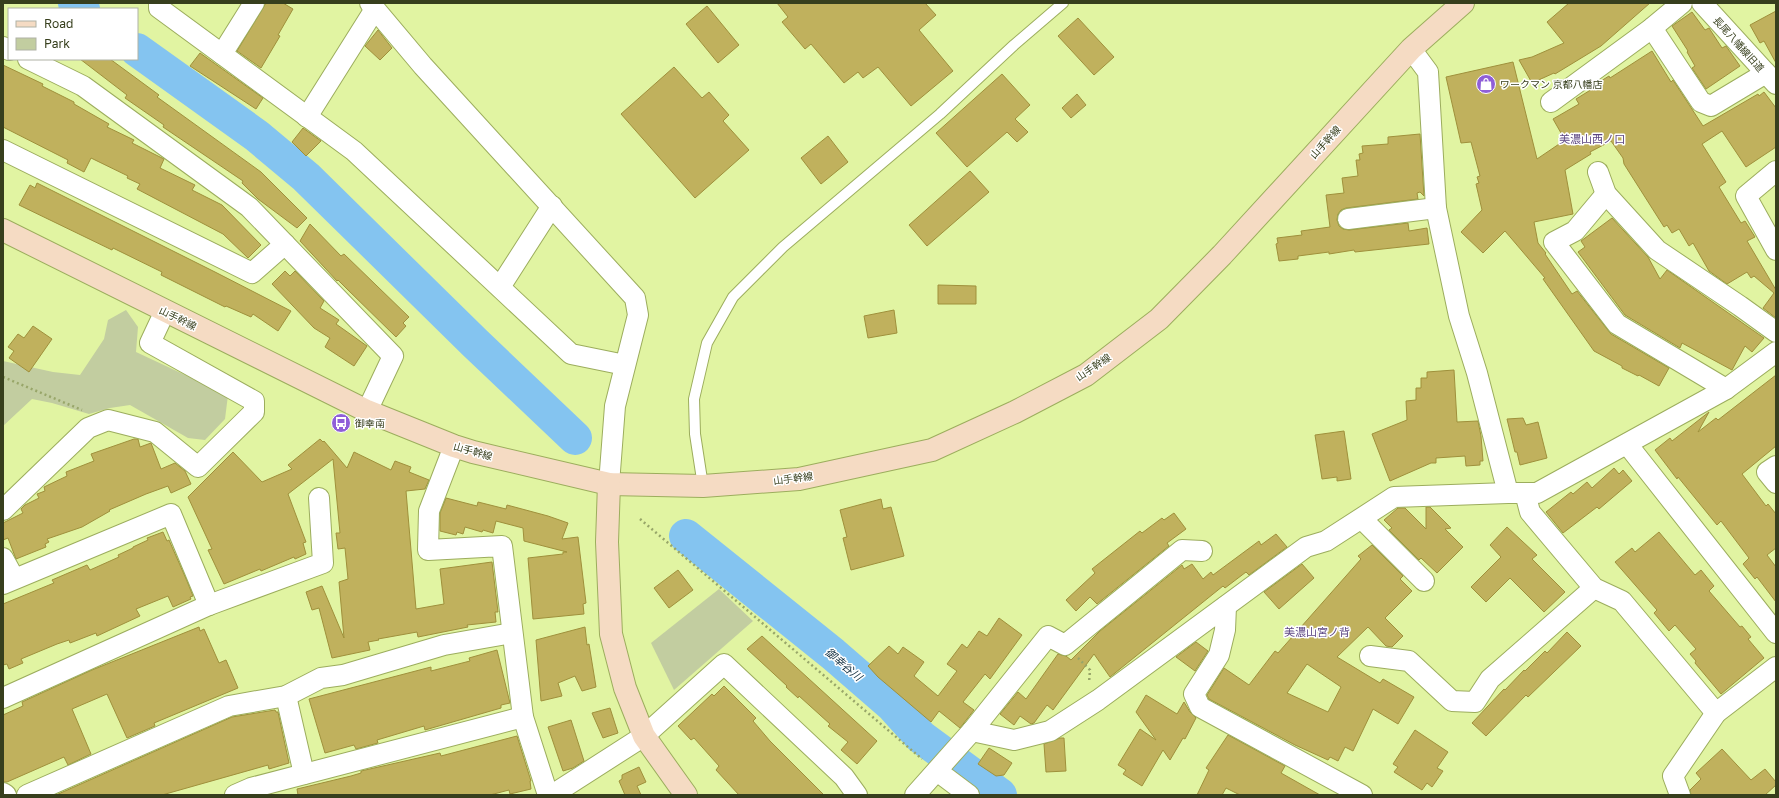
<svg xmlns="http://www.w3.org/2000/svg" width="1779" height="798" font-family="'Golos Text','Noto Sans JP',sans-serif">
	<rect width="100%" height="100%" fill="#e1f4a2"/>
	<g fill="#c2cda0">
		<polygon points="126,310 138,327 136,352 228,395 225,419 205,440 188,438 130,405 110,408 89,414 52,403 32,399 3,426 3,361 53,372 80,375 104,339 108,320"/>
		<polygon points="719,589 753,621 674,690 651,643"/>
	</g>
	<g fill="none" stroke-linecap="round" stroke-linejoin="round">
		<g stroke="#84c4f0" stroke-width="34">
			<polyline points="75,3 83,9"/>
			<polyline points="137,50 257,136 306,177 475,343 575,438"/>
			<polyline points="686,536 833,654 893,706 921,737 1000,795"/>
		</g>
	</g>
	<g fill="#c0b15d" stroke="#9f903b" fill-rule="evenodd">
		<polygon points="266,3 283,3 293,9 278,35 280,36 261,68 237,51"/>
		<polygon points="777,3 925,3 936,15 919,30 953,71 911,106 878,67 863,78 858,72 844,83 811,44 805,49 782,22 788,17"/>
		<polygon points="1569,3 1650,3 1601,46 1555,74 1554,73 1532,83 1519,60 1532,57 1564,43 1547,22"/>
		<polygon points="707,6 739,45 718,63 686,24"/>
		<polygon points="1776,11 1776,63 1764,41 1760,43 1750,25"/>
		<polygon points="1692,12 1705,30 1709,28 1722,48 1726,46 1740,66 1706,89 1692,68 1695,66 1687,52 1688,51 1672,26"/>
		<polygon points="1078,18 1114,57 1094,75 1058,36"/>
		<polygon points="378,30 392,48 380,60 365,46"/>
		<polygon points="1652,51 1671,82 1673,80 1703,126 1758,94 1759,96 1764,92 1776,108 1776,147 1746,167 1722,131 1702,144 1726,182 1719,187 1741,223 1745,221 1755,237 1747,241 1776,290 1776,318 1763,308 1774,293 1754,276 1751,278 1747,272 1727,284 1709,271 1693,243 1689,246 1679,229 1672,233 1667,225 1664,227 1624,164 1623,158 1611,141 1590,152 1591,154 1565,170 1573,214 1534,222 1538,243 1546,253 1545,254 1572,294 1577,291 1611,334 1669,368 1659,386 1639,375 1638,376 1622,368 1622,366 1594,351 1543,279 1545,278 1505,231 1483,253 1461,232 1482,210 1476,184 1479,183 1477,177 1480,176 1471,142 1461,143 1446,77 1513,62 1537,159 1565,140 1553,119 1579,104 1576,99 1597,86 1596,84 1609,76 1610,78"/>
		<polygon points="200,53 263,98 256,109 190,66"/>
		<polygon points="80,59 110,59 159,95 157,97 261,172 307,218 297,228 258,199 242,183 243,181 163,127 164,125 125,98 127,95"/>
		<polygon points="3,65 43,84 42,86 74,102 74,104 109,124 107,127 134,140 132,143 164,159 160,168 195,185 192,190 222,205 261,245 248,258 223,234 137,189 140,184 127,178 128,176 91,158 84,172 67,163 68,160 3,127"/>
		<polygon points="674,67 702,98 709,92 729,115 723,121 749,150 695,198 621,114"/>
		<polygon points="1002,74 1030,105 1015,119 1028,132 1017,142 1007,132 967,167 936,133"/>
		<polygon points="1077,94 1086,105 1071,118 1062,108"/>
		<polygon points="303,128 321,141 306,156 292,142"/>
		<polygon points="1420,134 1424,196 1420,192 1417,193 1418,199 1346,208 1341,210 1338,214 1337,220 1339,226 1343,229 1349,230 1408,223 1409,231 1427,228 1429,244 1355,252 1354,250 1329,254 1329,252 1298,256 1298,259 1279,261 1276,244 1278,243 1277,238 1302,235 1301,231 1330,227 1326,195 1344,193 1342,178 1358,176 1356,160 1360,160 1359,154 1363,153 1362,146 1388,144 1388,137"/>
		<polygon points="828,136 848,162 821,184 801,158"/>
		<polygon points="970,171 989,192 927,246 909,225"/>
		<polygon points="37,183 215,272 291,311 278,331 253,314 251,317 226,306 225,307 161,275 162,272 113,248 112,250 19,205 30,185 35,188"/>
		<polygon points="1612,218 1648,257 1660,279 1667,270 1764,338 1752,352 1745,346 1732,370 1682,343 1680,348 1625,315 1578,252 1585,247 1581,241"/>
		<polygon points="310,224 341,256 344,254 409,317 403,323 406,326 396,337 346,288 338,280 337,281 300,241"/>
		<polygon points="285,271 290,276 295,271 324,301 320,308 339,320 336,324 367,346 354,366 325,347 330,338 314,328 272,284"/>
		<polygon points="938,285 976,286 976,304 938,304"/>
		<polygon points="894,310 897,333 868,338 864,316"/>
		<polygon points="33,326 52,339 29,372 9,358 14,351 8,347 18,334 24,338"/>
		<polygon points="1454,370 1457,422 1478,421 1481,436 1483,461 1480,461 1480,465 1466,466 1465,456 1436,458 1436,463 1431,463 1390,481 1372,434 1407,420 1406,401 1416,400 1416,388 1421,388 1421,378 1427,378 1427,372"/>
		<polygon points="1776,375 1776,446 1742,474 1766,506 1768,504 1776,514 1776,548 1767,555 1776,567 1776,602 1757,577 1755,579 1743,564 1749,558 1721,521 1717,525 1678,477 1677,479 1655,450 1670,438 1672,441 1709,412 1698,432 1716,418 1718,420"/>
		<polygon points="1523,418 1526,425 1538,422 1547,458 1520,465 1517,452 1515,452 1507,419"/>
		<polygon points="1344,431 1351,479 1337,481 1337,477 1322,479 1315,435"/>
		<polygon points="134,439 138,439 140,447 151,443 161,469 175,463 185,471 191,484 171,493 168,486 146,494 109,510 110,511 82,527 47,539 49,542 45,544 46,547 16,559 8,538 3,540 3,523 23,513 21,509 25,505 39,498 37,494 45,491 44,487 67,476 66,472 94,461 91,454"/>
		<polygon points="320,439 323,442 324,441 347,468 354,452 391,470 395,461 411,467 409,472 429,480 425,489 406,491 416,609 444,604 440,569 492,562 498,612 495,612 496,622 467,625 468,627 418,637 417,632 378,639 379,640 368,642 370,650 332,658 319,608 312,610 306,592 322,586 344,638 339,582 348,579 345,548 338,549 336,533 340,533 333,459 288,494 306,542 303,543 306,554 295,559 294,557 261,571 260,569 224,584 208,550 212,549 188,497 233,452 262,482 292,469 288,465"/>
		<polygon points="1614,468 1619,474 1623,470 1632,481 1599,509 1597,507 1563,533 1546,512 1571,492 1573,494 1587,482 1592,488"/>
		<polygon points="446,498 477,506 478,502 506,509 507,505 548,516 568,523 562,539 578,537 586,603 583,604 584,614 533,619 528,558 563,554 563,552 567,552 524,541 523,528 496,521 493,533 483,530 482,532 465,527 463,534 457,532 456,535 440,531 440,513"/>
		<polygon points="881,499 883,509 891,507 904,556 851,570 843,538 847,537 840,510"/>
		<polygon points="1426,507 1430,507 1451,528 1445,529 1463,547 1437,573 1421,558 1419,560 1389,530 1392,528 1384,520 1398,508 1405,508 1426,529"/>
		<polygon points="1174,513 1186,529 1167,543 1169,546 1097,604 1090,597 1076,611 1066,600 1095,573 1092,569 1140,531 1142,533 1162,518 1164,520"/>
		<polygon points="1507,527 1537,555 1532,559 1565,592 1544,612 1510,578 1486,602 1471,587 1501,557 1490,545"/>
		<polygon points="163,532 167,541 169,540 187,581 193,596 190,597 191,599 173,607 168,596 136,609 140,616 97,636 96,633 70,643 69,640 57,644 21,659 23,663 9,669 7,664 3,665 3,604 54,583 52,580 87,565 90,570 119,557 118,555 133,548 133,547 148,540 147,538"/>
		<polygon points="1659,532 1695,575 1701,570 1714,586 1709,591 1740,627 1742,626 1751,637 1748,639 1764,658 1721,694 1695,663 1696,661 1690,654 1696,649 1675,625 1669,631 1654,613 1657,610 1615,562 1632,548 1635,552"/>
		<polygon points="1276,534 1287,547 1249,575 1246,572 1225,588 1223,586 1110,677 1094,654 1053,710 1047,705 1034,723 1031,724 1020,716 1014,725 1000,714 1018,692 1026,699 1058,654 1066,656 1071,660 1100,631 1182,565 1184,569 1192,564 1203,579 1211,572 1213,575 1259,541 1261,545"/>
		<path d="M 1372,545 L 1403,576 L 1400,579 L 1412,591 L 1385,618 L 1403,636 L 1392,647 L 1386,646 L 1368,627 L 1337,657 L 1380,683 L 1383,679 L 1414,697 L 1398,724 L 1373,709 L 1353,751 L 1345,747 L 1338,761 L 1330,757 L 1328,760 L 1295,745 L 1209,699 L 1207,695 L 1224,668 L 1249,685 L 1275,651 L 1278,653 L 1361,559 L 1358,556 ZM 1307,664 L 1341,687 L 1328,712 L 1287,693 Z"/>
		<polygon points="1302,564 1314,578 1279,609 1264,592"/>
		<polygon points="678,570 693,590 669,608 654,588"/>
		<polygon points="999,618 1022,635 990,679 985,674 963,702 974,710 960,728 939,711 931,722 878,677 868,666 889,646 898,654 903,647 924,662 914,676 938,696 957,671 947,664 962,644 967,648 979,631 987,636"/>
		<polygon points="199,627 200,631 204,629 219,663 226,660 238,688 154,723 155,726 127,738 107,694 72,709 91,754 68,765 64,757 7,782 3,782 3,715 23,706 22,702 92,670"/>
		<polygon points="585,627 587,645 589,644 596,687 582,691 575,676 558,683 562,696 541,701 536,640"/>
		<polygon points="1567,632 1581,646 1528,697 1526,695 1486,736 1472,723 1504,689 1505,690 1524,670 1525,671 1545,651 1547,653"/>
		<polygon points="762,636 877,741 857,764 841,750 848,742 828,726 830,724 799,696 798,698 786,687 787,686 747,649"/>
		<polygon points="1196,642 1208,651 1195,671 1176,657"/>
		<polygon points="497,650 510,703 501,705 501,708 425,730 424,726 377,740 378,743 356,749 354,745 325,753 309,699 431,667 431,671 470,661 469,658"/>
		<polygon points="724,686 756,718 753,721 770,741 824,795 739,795 716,770 719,766 694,738 691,740 678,726 712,694 714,696"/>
		<polygon points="1146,695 1177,714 1184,702 1190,712 1196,718 1185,739 1183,738 1170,760 1163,750 1142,786 1123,774 1126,770 1118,765 1140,729 1156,740 1136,712"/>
		<polygon points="610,708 618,733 603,738 592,713"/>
		<polygon points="275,710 276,712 278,712 289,763 269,769 268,765 162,795 56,795 232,717"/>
		<polygon points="571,720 584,761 573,768 563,771 548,727"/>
		<polygon points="1415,730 1448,752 1437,768 1443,771 1432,787 1427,783 1422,790 1394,772 1398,767 1393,764"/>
		<polygon points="1228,735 1285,766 1281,773 1320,795 1240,795 1226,788 1222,795 1197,795 1209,770 1206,768"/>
		<polygon points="517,736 531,781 530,781 531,789 510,794 509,790 490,795 298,795 297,789 351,776 361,773 361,771 440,753 441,756"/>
		<polygon points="1060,738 1064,738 1066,771 1046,772 1044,744"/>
		<polygon points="989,748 1012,763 1004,775 996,776 978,764"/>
		<polygon points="1722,749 1751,780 1765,769 1776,782 1776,785 1765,795 1691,795 1690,790 1701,779 1696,773"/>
		<polygon points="639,767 646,782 637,786 641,795 625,795 619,781 622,779 622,775"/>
	</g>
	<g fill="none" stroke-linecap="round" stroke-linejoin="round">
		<g stroke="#9cad5d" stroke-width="12">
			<polyline id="lane" points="703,486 695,434 694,399 707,343 733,297 783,247 940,114 1014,45 1063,3"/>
		</g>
		<g stroke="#9cad5d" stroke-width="22">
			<g id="street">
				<polyline points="159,3 159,8 354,151 571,354 625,365"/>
				<polyline points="370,3 423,66 635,298 638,315 615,406 609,484"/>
				<polyline points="1702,3 1776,84"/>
				<polyline points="1652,28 1701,102 1711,106 1766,73"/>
				<polyline points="3,47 9,50"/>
				<polyline points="1411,49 1428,72 1436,208 1459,316 1477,373 1508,493"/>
				<polyline points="222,54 254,3"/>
				<polyline points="28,59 83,86 249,207 393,356 367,411"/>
				<polyline points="1551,102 1652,28 1682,3"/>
				<polyline points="307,117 375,9"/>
				<polyline points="3,150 252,273 285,244"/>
				<polyline points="1776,171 1746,196 1776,250"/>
				<polyline points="1598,172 1606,194 1657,250 1740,306 1776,332"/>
				<polyline points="1606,194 1575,231 1554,242 1617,324 1726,389"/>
				<polyline points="1348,219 1436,208"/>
				<polyline points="500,287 552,206"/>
				<polyline points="1627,444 1776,633"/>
				<polyline points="454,446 429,511 428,550 502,546 523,717 548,795"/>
				<polyline points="1776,466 1767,472 1776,483"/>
				<polyline points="1525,493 1530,512 1594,588 1622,601 1716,713"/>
				<polyline points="3,510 88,428 108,420 155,432 198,467 254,412 254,401 150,343 165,311"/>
				<polyline points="1362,519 1424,581"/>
				<polyline points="3,558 14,578"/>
				<polyline points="3,584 171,514 209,605"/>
				<polyline points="1226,606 1225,630 1219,655 1194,694 1200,707 1362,795"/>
				<polyline points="1370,656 1409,661 1452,701 1475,702 1490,679 1594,588"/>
				<polyline points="286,696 304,774"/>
				<polyline points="3,698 209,605 323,563 319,498"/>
				<polyline points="972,731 1048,636 1065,645 1182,550 1202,551"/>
				<polyline points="937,771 969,795"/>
				<polyline points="3,793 6,795"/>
				<polyline points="27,795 229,706 286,696 321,678 343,675 444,645 512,633"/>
				<polyline points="235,795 251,788 523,717"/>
				<polyline points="552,795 644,736 724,664 844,777 857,795"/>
				<polyline points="915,795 972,731 1014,740 1050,731 1098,700 1306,547 1326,541 1394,497 1508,493 1537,493 1726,389 1776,352"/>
				<polyline points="1680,795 1673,776 1716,713 1776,667"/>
			</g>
		</g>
		<g stroke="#9cad5d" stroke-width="24">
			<g id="secondary">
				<polyline points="3,230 367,411 454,446 473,452 609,484 703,486 799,479 932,450 1015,412 1086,375 1159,319 1222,255 1411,49 1463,3"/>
				<polyline points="609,484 607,542 611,634 625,688 644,736 686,795"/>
			</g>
		</g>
		<g stroke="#98a669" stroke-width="2.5" stroke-dasharray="2 3" stroke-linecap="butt">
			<polyline points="3,377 82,410"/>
			<polyline points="640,519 922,759"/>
			<polyline points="1078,658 1090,670 1089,683"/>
		</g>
		<use href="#lane" stroke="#fff" stroke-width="10"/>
		<use href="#street" stroke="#fff" stroke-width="20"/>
		<use href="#secondary" stroke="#f5dbc3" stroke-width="22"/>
	</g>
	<defs>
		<g id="shop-disc" transform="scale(1)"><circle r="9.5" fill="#8f5fd8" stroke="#fff"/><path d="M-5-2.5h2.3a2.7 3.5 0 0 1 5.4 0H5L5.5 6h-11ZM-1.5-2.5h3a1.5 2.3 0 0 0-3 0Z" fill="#fff"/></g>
		<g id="bus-disc" transform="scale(1)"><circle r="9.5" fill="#8f5fd8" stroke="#fff"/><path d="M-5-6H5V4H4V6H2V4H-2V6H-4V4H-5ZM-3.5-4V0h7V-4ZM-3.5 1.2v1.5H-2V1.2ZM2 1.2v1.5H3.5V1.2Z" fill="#fff"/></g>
	</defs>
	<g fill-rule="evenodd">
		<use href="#shop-disc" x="1486" y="84"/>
		<use href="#bus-disc" x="341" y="423"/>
	</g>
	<g text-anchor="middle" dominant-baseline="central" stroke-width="3" stroke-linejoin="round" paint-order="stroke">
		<g font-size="10" fill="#373f1d" stroke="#fff">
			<text transform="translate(1739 44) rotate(48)">長尾八幡線旧道</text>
			<text transform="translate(1325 142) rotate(-48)">山手幹線</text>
			<text transform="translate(178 318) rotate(26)">山手幹線</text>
			<text transform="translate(1093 367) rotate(-34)">山手幹線</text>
			<text transform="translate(473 451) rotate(16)">山手幹線</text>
			<text transform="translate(793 478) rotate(-7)">山手幹線</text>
		</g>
		<g font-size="10" fill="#373f1d" stroke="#fff" text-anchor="start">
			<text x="1500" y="84">ワークマン 京都八幡店</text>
			<text x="355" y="423">御幸南</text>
		</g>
		<g font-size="11" fill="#5c4683" stroke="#fff">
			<text x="1592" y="138">美濃山西ノ口</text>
			<text x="1317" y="631">美濃山宮ノ背</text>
		</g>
		<g font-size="11" font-style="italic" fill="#0f2c3e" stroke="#fff">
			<text transform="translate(844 664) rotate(40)">御幸谷川</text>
		</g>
	</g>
	<rect width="1779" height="798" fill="none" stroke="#373f1d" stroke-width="8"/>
	<rect x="8" y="8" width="130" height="52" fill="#ffffff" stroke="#afb2a5"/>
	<rect x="16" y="21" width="20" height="6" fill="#f5dbc3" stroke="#afb2a5"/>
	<text x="44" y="28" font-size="12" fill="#373f1d">Road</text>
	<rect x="16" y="38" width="20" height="12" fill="#c2cda0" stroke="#afb2a5"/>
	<text x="44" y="48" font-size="12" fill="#373f1d">Park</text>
</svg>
